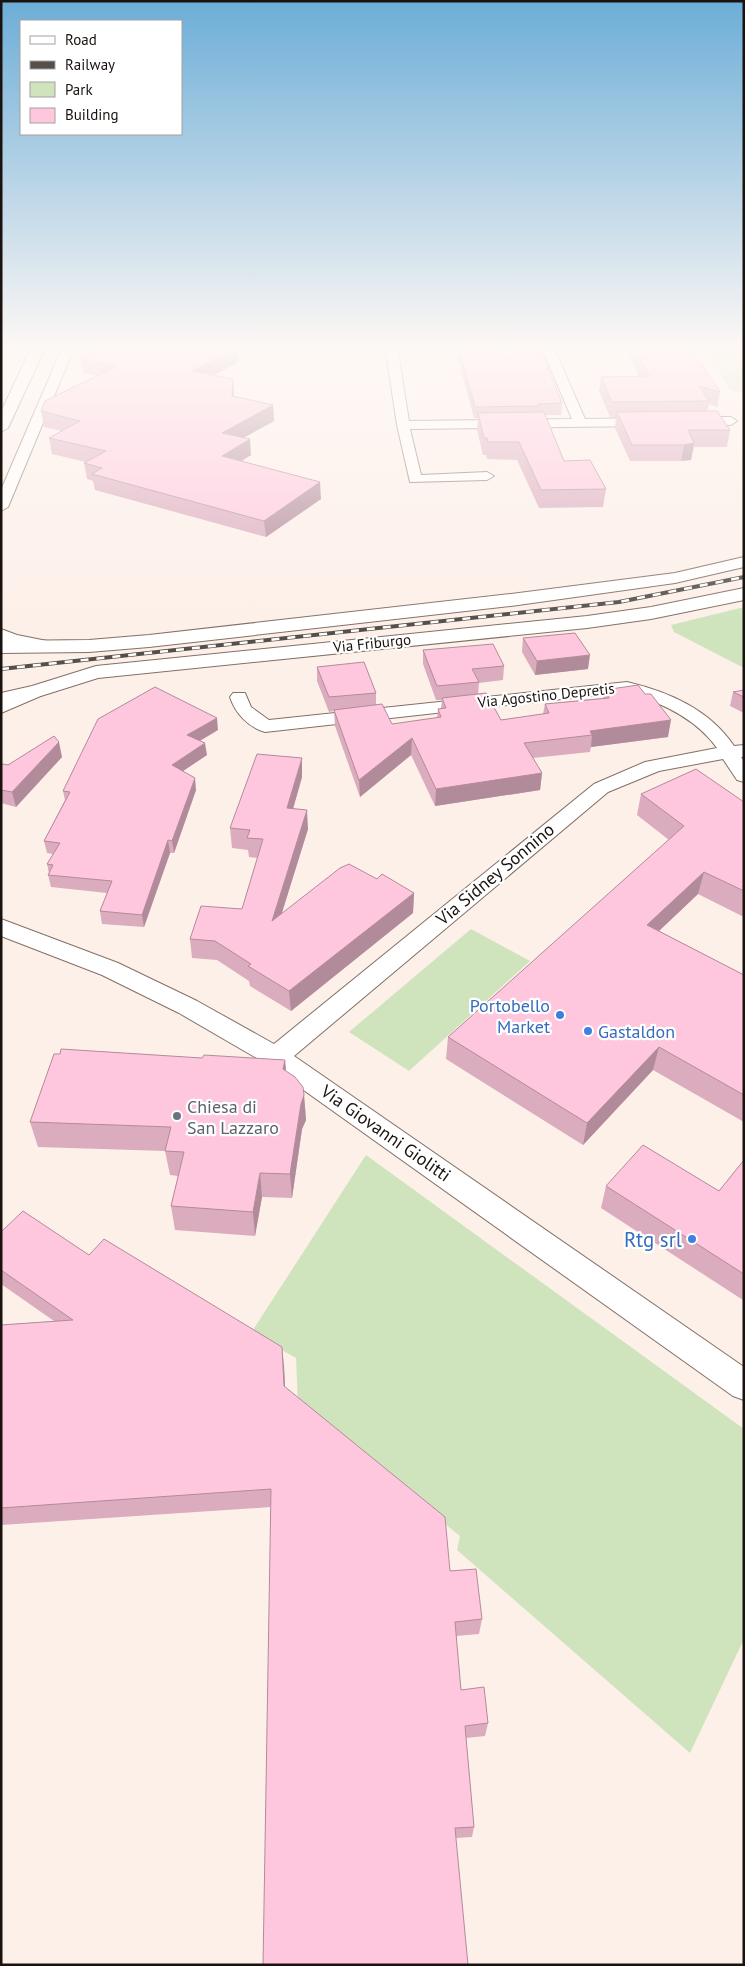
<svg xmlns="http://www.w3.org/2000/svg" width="745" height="1966" font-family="'PT Sans',sans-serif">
	<rect width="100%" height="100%" fill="#fdf0e9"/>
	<g fill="#cfe4bd">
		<polygon points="701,346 744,346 744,393 731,390"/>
		<polygon points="744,607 744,668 674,632 671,625"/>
		<polygon points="471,929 530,961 409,1071 349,1032"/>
		<polygon points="366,1155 744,1429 744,1639 690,1753 457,1550 460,1536 298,1405 296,1358 251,1333"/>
	</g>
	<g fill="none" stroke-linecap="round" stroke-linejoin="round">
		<g stroke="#837066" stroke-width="2">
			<g id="minor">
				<polygon points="1,346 11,346 5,356 1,357"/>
				<polygon points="63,346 75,346 8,507 1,511 1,490"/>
				<polygon points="385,346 397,346 409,421 572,419 541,346 553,346 585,419 647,418 653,422 647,426 410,429 421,475 487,472 494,476 487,480 410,482 397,425"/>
				<polygon points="693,417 731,417 737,421 731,425 688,424 687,421 688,418"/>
				<polygon points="1,629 17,635 57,643 60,647 57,651 51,652 6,643 1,640"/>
				<path d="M 627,682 C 669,692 709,709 734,746 L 744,745 L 744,757 L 741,757 L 744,761 L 744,782 L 737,780 L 723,759 L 659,771 L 608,792 L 294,1056 L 744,1367 L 744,1400 L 733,1396 L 267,1064 L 179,1013 L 102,975 L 1,936 L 1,919 L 118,963 L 197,1001 L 274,1044 L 594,784 L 645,762 L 717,748 C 696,718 660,702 626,692 L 265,732 C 248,727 235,713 230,697 L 233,693 L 245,693 L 251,707 L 269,720 Z"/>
				<polygon points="37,686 43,687 46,691 43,695 1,713 1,701"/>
			</g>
		</g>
		<g stroke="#837066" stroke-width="2">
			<g id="tertiary">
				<polygon points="744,557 744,567 675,583 511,606 149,647 89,652 1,653 1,641 89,640 149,635 511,594 675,573"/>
				<polygon points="744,588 744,600 651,619 587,628 98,678 44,695 1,705 1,693 32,686 96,666 587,616 651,607"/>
			</g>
		</g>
		<g stroke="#837066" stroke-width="2">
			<polygon id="secondary" points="32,346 46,346 8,428 1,432 1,412"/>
		</g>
		<use href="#minor" fill="#fff" fill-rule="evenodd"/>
		<use href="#tertiary" fill="#fff" fill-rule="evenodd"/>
		<use href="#secondary" fill="#fff" fill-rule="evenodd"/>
		<g stroke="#564e49" stroke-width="4">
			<polyline id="rail" points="1,669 619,602 744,577"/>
		</g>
		<use href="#rail" stroke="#fff" stroke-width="2.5" stroke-dasharray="8" stroke-linecap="butt"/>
	</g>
	<g fill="#dbabbe">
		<polygon points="452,346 539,346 562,403 561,415 545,415 564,461 606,489 603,507 539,508 517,460 487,459 486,455 483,455 477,430 478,418 474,418 455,348 453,348"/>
		<polygon points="624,346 689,346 720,392 717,407 709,404 707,411 730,430 727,447 694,447 691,460 681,461 630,461 615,428 616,417 610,417 599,391 601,377 639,377"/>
		<polygon points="81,359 237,363 214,375 234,394 234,397 273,405 274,421 243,438 251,455 241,461 321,499 266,537 95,490 93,481 87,479 84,463 86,462 52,454 49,438 62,431 44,427 41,411 96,376 83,373"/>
		<polygon points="523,638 588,669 535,675 522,652"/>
		<polygon points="423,650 504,666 503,680 479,683 478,694 501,720 543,714 545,704 603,698 604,690 668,737 591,747 590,752 533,758 542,773 540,790 435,806 411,755 360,797 335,726 334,711 329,712 317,681 317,667 376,693 376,705 392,724 437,718 438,709 441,708 442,700 436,700 423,664"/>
		<polygon points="744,690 744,713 730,706 733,692"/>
		<polygon points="218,730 200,741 207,755 183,771 196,790 174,853 170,853 144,927 102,924 100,911 107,893 51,887 48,875 49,873 47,864 53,854 47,853 44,841 65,800 63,791"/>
		<polygon points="62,757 16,807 1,803 1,766"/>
		<polygon points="302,777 293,808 308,829 282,913 377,879 414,893 413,913 291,1011 250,986 249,981 217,960 192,958 190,939 242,909 258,858 249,857 248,850 232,848 230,828"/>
		<polygon points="641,794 744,802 744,917 698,894 659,931 744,975 744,1122 653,1070 583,1145 446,1059 448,1037 669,840 637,815"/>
		<polygon points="202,1058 285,1060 286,1071 304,1095 306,1120 302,1129 292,1198 262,1197 255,1236 175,1230 171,1206 178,1176 170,1175 165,1151 38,1147 30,1122"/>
		<polygon points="744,1160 744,1298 743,1300 601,1208 606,1186 719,1191"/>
		<polygon points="1,1232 89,1255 284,1366 285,1387 450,1571 482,1619 479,1634 456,1636 461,1690 488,1723 485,1736 466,1738 474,1827 472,1837 456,1838 271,1507 1,1525 1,1325 54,1321 1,1284"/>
	</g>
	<g fill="#b28b9b">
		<polygon points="237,346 239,346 237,363 194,385 192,371"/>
		<polygon points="233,379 234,394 233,411 232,396"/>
		<polygon points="273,405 274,421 223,449 222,433"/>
		<polygon points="250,439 251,455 224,472 222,456"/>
		<polygon points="694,443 691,460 681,461 684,445"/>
		<polygon points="320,482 321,499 266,537 264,521"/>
		<polygon points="590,655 588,669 535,675 537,661"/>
		<polygon points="217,718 218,730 189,747 187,735"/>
		<polygon points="671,720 668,737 591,747 592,735 590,731"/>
		<polygon points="412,738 411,755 360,797 359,780"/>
		<polygon points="59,742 62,757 16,807 12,792"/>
		<polygon points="205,743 207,755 174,777 172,765"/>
		<polygon points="302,758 302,777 288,827 287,808"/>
		<polygon points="542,773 540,790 435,806 436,789"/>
		<polygon points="195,778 196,790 174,853 172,841"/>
		<polygon points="307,810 308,829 273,941 272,921"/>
		<polygon points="168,840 170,853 144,927 142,915"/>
		<polygon points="704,872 698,894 642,947 647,925"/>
		<polygon points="414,893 413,913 291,1011 289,991"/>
		<polygon points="659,1047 653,1070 583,1145 587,1123"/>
		<polygon points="285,1060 287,1084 283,1069"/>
		<polygon points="304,1095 306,1120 302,1129 292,1198 290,1174 301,1104"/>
		<polygon points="260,1173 262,1197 255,1236 253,1212"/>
		<polygon points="282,1347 284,1366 286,1405 284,1386"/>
	</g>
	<g fill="#ffc7dd" stroke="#b28b9b">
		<polygon points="104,346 237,346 236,349 192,371 233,379 232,396 273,405 222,433 250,439 222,456 320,482 264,521 92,474 102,468 84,463 106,451 49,438 80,421 41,411 45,401 115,367 81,359 104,348"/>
		<polygon points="458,346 539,346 562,403 538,404 539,406 475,407"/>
		<polygon points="633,346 689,346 720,392 699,386 709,401 612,402 601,377 649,376"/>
		<polygon points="717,411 730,430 688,430 694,443 684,445 632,445 617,412"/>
		<polygon points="544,412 564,461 590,460 606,489 541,490 519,442 488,442 487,438 484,438 478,413"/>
		<polygon points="575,633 590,655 537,661 523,638"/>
		<polygon points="493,644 504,666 472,669 479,682 437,686 423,650"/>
		<polygon points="364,662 376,693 329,697 317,667"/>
		<polygon points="638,685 645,694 651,694 671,720 590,731 592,735 524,743 542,773 436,789 412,738 359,780 334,710 382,704 392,724 441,717 438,709 446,708 442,698 486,693 501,720 549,713 545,704 609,698 604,690"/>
		<polygon points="155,687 217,718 187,735 205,743 172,765 195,778 172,841 168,840 142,915 100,911 112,881 48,875 53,865 47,864 60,843 44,841 70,792 63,791 98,719"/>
		<polygon points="744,690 744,697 733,692"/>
		<polygon points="54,736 59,742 12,792 1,790 1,766 3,764 8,765"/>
		<polygon points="257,754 302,758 287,808 307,810 272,921 340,868 349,864 377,879 382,874 414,893 289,991 248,966 251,964 215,941 190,939 201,906 242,909 263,839 247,838 250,830 230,828"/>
		<polygon points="696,769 744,802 744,891 704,872 647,925 744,975 744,1095 659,1047 587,1123 448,1037 684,826 641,794"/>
		<polygon points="61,1049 202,1058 204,1055 285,1060 283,1069 295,1077 303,1087 304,1095 301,1104 290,1174 260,1173 253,1212 171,1206 184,1152 165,1151 171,1127 30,1122 54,1054 60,1054"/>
		<polygon points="643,1145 719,1191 744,1160 744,1274 606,1186"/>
		<polygon points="23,1211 89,1255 104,1239 282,1347 284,1386 445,1517 450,1571 476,1569 482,1619 455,1622 461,1690 484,1687 488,1723 465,1726 474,1827 455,1828 468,1965 263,1965 271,1489 1,1508 1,1325 73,1320 1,1270 1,1232"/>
	</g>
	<linearGradient id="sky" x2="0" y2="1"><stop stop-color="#6cadd7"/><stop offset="0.56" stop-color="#fef8f5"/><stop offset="1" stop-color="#fef8f5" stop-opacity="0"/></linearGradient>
	<rect width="745" height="621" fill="url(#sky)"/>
	<g fill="#3f7fe0" stroke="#fff" stroke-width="2">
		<circle cx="560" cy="1015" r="5"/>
		<circle cx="588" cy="1031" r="5"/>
		<circle cx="692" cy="1239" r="5"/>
	</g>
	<circle fill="#6b7280" stroke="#fff" stroke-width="2" cx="177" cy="1116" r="5"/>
	<g text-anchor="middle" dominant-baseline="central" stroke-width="4.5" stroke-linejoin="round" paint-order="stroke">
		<g font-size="15" fill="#19120e" stroke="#fff">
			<text transform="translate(372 643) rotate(-6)">Via Friburgo</text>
			<text transform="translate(546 695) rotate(-6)">Via Agostino Depretis</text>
		</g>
		<g font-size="18" fill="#19120e" stroke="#fff">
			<text transform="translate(495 874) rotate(-40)">Via Sidney Sonnino</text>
			<text transform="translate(386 1133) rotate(35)">Via Giovanni Giolitti</text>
		</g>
		<g font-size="18" fill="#366cbe" stroke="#fff" text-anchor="end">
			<text x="550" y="1005">Portobello<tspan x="550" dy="21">Market</tspan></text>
			<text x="598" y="1031" text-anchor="start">Gastaldon</text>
		</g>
		<g font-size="18" fill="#5b616d" stroke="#fff" text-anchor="start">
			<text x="187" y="1106">Chiesa di<tspan x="187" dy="21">San Lazzaro</tspan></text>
		</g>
		<g font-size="21" fill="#366cbe" stroke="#fff" text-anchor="end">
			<text x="682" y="1239">Rtg srl</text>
		</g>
	</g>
	<rect width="745" height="1966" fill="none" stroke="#19120e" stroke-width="5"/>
	<rect x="20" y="20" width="162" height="115" fill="#ffffff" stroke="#a3a09f"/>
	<rect x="30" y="36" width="25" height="8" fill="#ffffff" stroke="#a3a09f"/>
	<text x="65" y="45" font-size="15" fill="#19120e">Road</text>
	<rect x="30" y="61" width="25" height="8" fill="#564e49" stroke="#a3a09f"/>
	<text x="65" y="70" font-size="15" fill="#19120e">Railway</text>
	<rect x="30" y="82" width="25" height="15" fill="#cfe4bd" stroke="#a3a09f"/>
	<text x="65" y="95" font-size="15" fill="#19120e">Park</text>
	<rect x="30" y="108" width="25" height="15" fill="#ffc7dd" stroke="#a3a09f"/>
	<text x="65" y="120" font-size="15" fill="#19120e">Building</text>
</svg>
